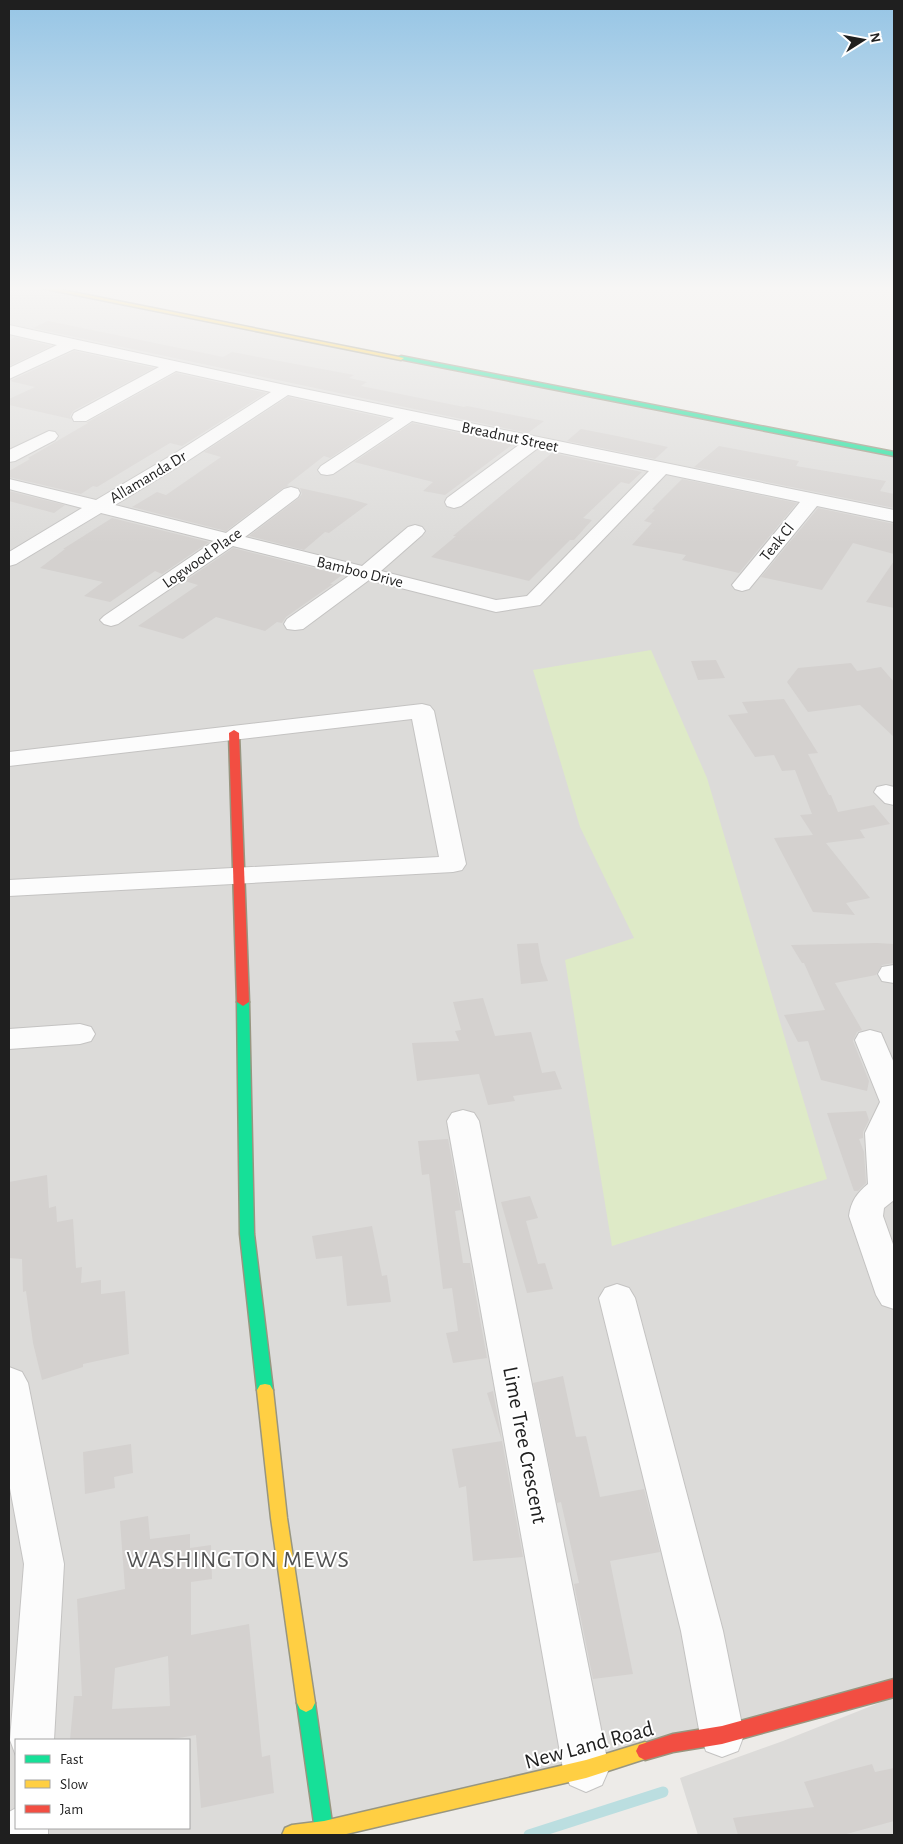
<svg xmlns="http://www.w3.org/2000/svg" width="903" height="1844" font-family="'Alegreya Sans',sans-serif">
	<rect width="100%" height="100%" fill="#edebe8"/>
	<g fill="#dcdbd9" fill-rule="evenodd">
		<path d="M 9,286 L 34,286 L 894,454 L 894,1688 L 776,1719 L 324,1830 L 292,1835 L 9,1835 ZM 16,1740 L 189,1740 L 189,1828 L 16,1828 Z"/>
		<polygon points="894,1697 894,1835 698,1835 680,1778 783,1741"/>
	</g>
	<polygon fill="#deeac7" points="651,650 707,778 827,1179 612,1246 565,960 634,938 580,827 533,670"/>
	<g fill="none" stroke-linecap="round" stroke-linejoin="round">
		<polyline stroke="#bbdee0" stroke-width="11" points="529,1835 663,1792"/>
	</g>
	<g fill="#d4d1cf" fill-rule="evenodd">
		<polygon points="48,321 223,357 232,352 354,375 349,378 367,382 361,386 464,407 467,406 544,421 528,433 33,328"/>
		<polygon points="15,337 51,346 9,366 9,341"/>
		<polygon points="74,351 154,368 73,411 70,416 71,419 9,405 9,399 35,387 10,381"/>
		<polygon points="176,373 266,393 182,446 170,443 97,487 93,486 81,494 9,477 9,471 30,459 28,458 88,423 86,423"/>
		<polygon points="288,397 389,419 330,458 324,456 287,485 289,486 283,488 226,531 132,507 157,492 166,495 221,457 204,452"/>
		<polygon points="412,423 513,444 445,495 423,491 433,482 354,462"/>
		<polygon points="581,429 617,436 668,447 655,459 567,441"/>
		<polygon points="719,446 799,461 796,466 886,481 880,491 894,494 894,508 694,467"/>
		<polygon points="552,453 642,472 629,484 621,482 583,518 592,520 574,540 570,540 529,581 431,557 456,536 453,536"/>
		<polygon points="682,479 797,503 739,573 682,560 686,555 632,545 652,523 644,521 655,510 652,509"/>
		<polygon points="300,488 350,499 368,504 329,533 325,532 304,550 249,536 299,498 302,494"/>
		<polygon points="9,491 65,505 54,513 9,501"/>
		<polygon points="818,508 894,524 894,554 853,543 822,590 761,577"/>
		<polygon points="112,518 209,542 162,574 155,571 110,602 84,596 103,582 40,568 65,549 63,549"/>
		<polygon points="233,548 342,575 330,584 333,584 286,617 282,623 277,622 265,631 216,617 183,639 138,626 198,585 185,581"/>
		<polygon points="894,561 894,608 866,602"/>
		<polygon points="716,660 725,678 698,680 691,661"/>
		<polygon points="851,663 857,671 881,667 894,682 894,737 860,705 808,712 787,682 798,668"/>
		<polygon points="784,699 818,753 808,754 829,795 831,795 838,812 874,805 890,824 860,830 865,838 826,843 870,898 846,903 855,915 813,912 774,838 813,835 800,815 812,814 795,770 782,771 774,755 755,757 728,715 748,713 742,702"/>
		<polygon points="538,943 541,962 548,981 521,984 517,944"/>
		<polygon points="877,943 894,944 894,963 882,965 876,975 835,983 862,1030 857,1032 853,1041 869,1081 867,1091 821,1080 808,1041 798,1042 784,1015 825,1010 804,963 802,963 791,945"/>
		<polygon points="483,998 495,1036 531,1032 542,1073 555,1071 562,1089 513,1096 515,1101 488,1105 479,1074 417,1081 412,1043 459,1041 455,1031 461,1030 453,1002"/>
		<polygon points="866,1111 869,1120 863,1132 863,1138 859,1139 864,1152 866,1183 858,1191 854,1191 827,1113"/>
		<polygon points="448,1139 461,1210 455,1211 463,1263 470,1263 487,1358 453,1363 446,1333 458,1331 452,1288 443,1289 429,1174 422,1175 418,1141"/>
		<polygon points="47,1175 49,1208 56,1206 57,1222 73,1219 76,1268 82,1267 81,1283 101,1280 101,1294 125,1291 129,1354 83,1364 83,1367 42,1380 33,1343 26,1291 23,1292 22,1259 9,1258 9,1182"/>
		<polygon points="530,1196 538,1218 526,1221 538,1264 545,1263 553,1289 527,1293 501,1202"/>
		<polygon points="372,1226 382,1276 387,1275 391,1302 347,1306 342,1256 316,1259 312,1236"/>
		<polygon points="563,1376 576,1437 586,1436 600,1497 644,1489 660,1552 610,1561 633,1674 593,1679 574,1584 579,1583 561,1502 557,1503 533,1383"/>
		<polygon points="493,1391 523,1557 473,1561 466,1486 459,1488 452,1449 502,1441 487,1393"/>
		<polygon points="131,1444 133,1473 114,1477 115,1488 85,1494 83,1452"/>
		<path d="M 148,1516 L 150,1539 L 190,1534 L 190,1548 L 211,1545 L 212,1579 L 191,1582 L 191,1635 L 249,1624 L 262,1757 L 270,1755 L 274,1793 L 201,1808 L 196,1735 L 167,1740 L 70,1740 L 74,1696 L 82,1696 L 77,1599 L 125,1589 L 120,1521 ZM 168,1656 L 170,1706 L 112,1709 L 115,1668 Z"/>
		<polygon points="872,1764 875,1772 894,1768 894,1821 843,1835 738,1835 733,1818 814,1807 804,1782"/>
	</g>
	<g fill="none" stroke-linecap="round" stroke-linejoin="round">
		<g stroke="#c4c3c2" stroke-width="2">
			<g id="street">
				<path d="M 9,325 L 285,385 L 894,510 L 894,522 L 817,506 L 749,589 L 742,591 L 735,589 L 732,585 L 800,502 L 666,474 L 540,605 L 496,612 L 369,580 L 303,629 L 295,630 L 287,629 L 284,624 L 287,619 L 350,575 L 233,546 L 118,624 L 111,626 L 104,624 L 100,620 L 104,616 L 214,541 L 101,513 L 16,564 L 9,566 L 9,552 L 82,508 L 9,489 L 9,479 L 96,500 L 177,452 L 271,392 L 176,371 L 86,421 L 74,421 L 72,417 L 74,413 L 159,367 L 74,349 L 9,379 L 9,368 L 57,345 L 9,334 ZM 288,395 L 394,418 L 321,466 L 318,470 L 321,474 L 327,475 L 333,474 L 412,421 L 520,444 L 447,498 L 445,502 L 447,506 L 454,508 L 461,506 L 538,448 L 649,471 L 527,596 L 496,600 L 381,571 L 422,535 L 425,531 L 422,527 L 415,525 L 408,527 L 362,566 L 245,537 L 298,497 L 300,493 L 298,489 L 291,487 L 284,489 L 226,533 L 115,505 L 189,460 Z"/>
				<polygon points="49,431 55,432 58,436 55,440 15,461 9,462 9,450"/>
				<polygon points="422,704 430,706 434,711 466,864 462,870 453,872 9,896 9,880 439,857 412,719 9,766 9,752"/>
				<polygon points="886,785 894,787 894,805 885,803 874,792 877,787"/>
				<polygon points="894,965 894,983 882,981 878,974 882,967"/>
				<polygon points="80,1024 91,1027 95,1034 91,1041 80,1044 9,1049 9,1029"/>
				<path d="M 870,1030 L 881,1033 L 894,1063 L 894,1200 L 884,1208 L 883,1216 L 894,1247 L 894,1309 L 882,1305 L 876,1295 L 849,1216 C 851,1201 857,1193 868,1184 L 865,1133 L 880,1102 L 855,1040 L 859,1033 Z"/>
				<polygon points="463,1110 474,1113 479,1121 609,1769 602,1785 586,1792 570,1785 563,1769 447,1121 452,1113"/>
				<polygon points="617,1284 629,1288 635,1298 723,1631 744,1735 738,1751 722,1757 706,1751 700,1735 681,1631 599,1298 605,1288"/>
				<polygon points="9,1367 22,1372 28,1383 64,1564 54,1740 16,1740 16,1756 10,1740 24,1564 9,1483"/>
				<polygon points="16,1808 16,1828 48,1828 48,1835 9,1835 9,1812"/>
			</g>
		</g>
		<g stroke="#989680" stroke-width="3">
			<g id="fast">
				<polygon points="401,356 894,452 894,456 399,359 399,357"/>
				<polygon points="243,998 249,1002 254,1234 273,1390 270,1395 265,1396 260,1395 257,1390 240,1234 237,1002"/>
				<polygon points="306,1694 312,1697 315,1703 333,1830 331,1835 317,1835 315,1830 297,1703 300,1697"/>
			</g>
		</g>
		<g stroke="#989680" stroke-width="3">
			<g id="slow">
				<polygon points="31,286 42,286 404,358 401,360"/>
				<polygon points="265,1384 270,1385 273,1390 287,1518 315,1703 312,1709 306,1712 300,1709 297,1703 271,1518 257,1390 260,1385"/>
				<polygon points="645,1742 651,1745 654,1751 651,1757 586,1778 342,1835 282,1835 285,1828 292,1825 324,1821 586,1760"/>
			</g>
		</g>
		<g stroke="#989680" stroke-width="3">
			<g id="jam">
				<polygon points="234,730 239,733 249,1002 243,1006 237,1002 229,733"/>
				<polygon points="894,1679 894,1697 722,1744 673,1752 645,1760 639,1757 636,1751 639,1745 673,1734 722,1726"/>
			</g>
		</g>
		<use href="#street" fill="#fcfcfc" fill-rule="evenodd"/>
		<use href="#fast" fill="#16e098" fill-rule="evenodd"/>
		<use href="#slow" fill="#ffcf43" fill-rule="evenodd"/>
		<use href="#jam" fill="#f24e42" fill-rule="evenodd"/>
	</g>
	<linearGradient id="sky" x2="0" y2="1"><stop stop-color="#96c5e5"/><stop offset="0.53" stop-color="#f7f6f5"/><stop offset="1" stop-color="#f7f6f5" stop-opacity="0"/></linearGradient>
	<rect width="903" height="544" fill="url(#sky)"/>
	<g text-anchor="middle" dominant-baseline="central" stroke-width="4" stroke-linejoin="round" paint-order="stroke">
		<g font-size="16" fill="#1f1f1f" stroke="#fff">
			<text transform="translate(510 437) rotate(12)">Breadnut Street</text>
			<text transform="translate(148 477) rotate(-31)">Allamanda Dr</text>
			<text transform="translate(777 542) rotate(-51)">Teak Cl</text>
			<text transform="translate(202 558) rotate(-35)">Logwood Place</text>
			<text transform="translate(360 572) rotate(14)">Bamboo Drive</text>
		</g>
		<g font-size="22" fill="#1f1f1f" stroke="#fff">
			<text transform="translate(525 1445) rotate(79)">Lime Tree Crescent</text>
			<text transform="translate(589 1745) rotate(-15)">New Land Road</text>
		</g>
		<g font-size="24" letter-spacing="1" fill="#525252" stroke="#fff">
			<text x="238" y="1560">WASHINGTON MEWS</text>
		</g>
	</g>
	<rect width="903" height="1844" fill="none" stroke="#1f1f1f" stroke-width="20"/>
	<rect x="15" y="1739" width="175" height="90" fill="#ffffff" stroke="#a5a5a5"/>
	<rect x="25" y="1755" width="25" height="8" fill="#16e098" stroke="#a5a5a5"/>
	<text x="60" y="1764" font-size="15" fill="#1f1f1f">Fast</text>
	<rect x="25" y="1780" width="25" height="8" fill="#ffcf43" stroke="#a5a5a5"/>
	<text x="60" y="1789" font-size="15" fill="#1f1f1f">Slow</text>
	<rect x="25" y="1805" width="25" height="8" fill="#f24e42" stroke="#a5a5a5"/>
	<text x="60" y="1814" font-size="15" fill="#1f1f1f">Jam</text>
	<g transform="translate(863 40) rotate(79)" stroke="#ffffff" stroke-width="4" paint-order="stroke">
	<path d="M0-4L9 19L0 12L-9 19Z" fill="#1f1f1f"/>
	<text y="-8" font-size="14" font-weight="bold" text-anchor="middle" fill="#1f1f1f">N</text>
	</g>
</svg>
